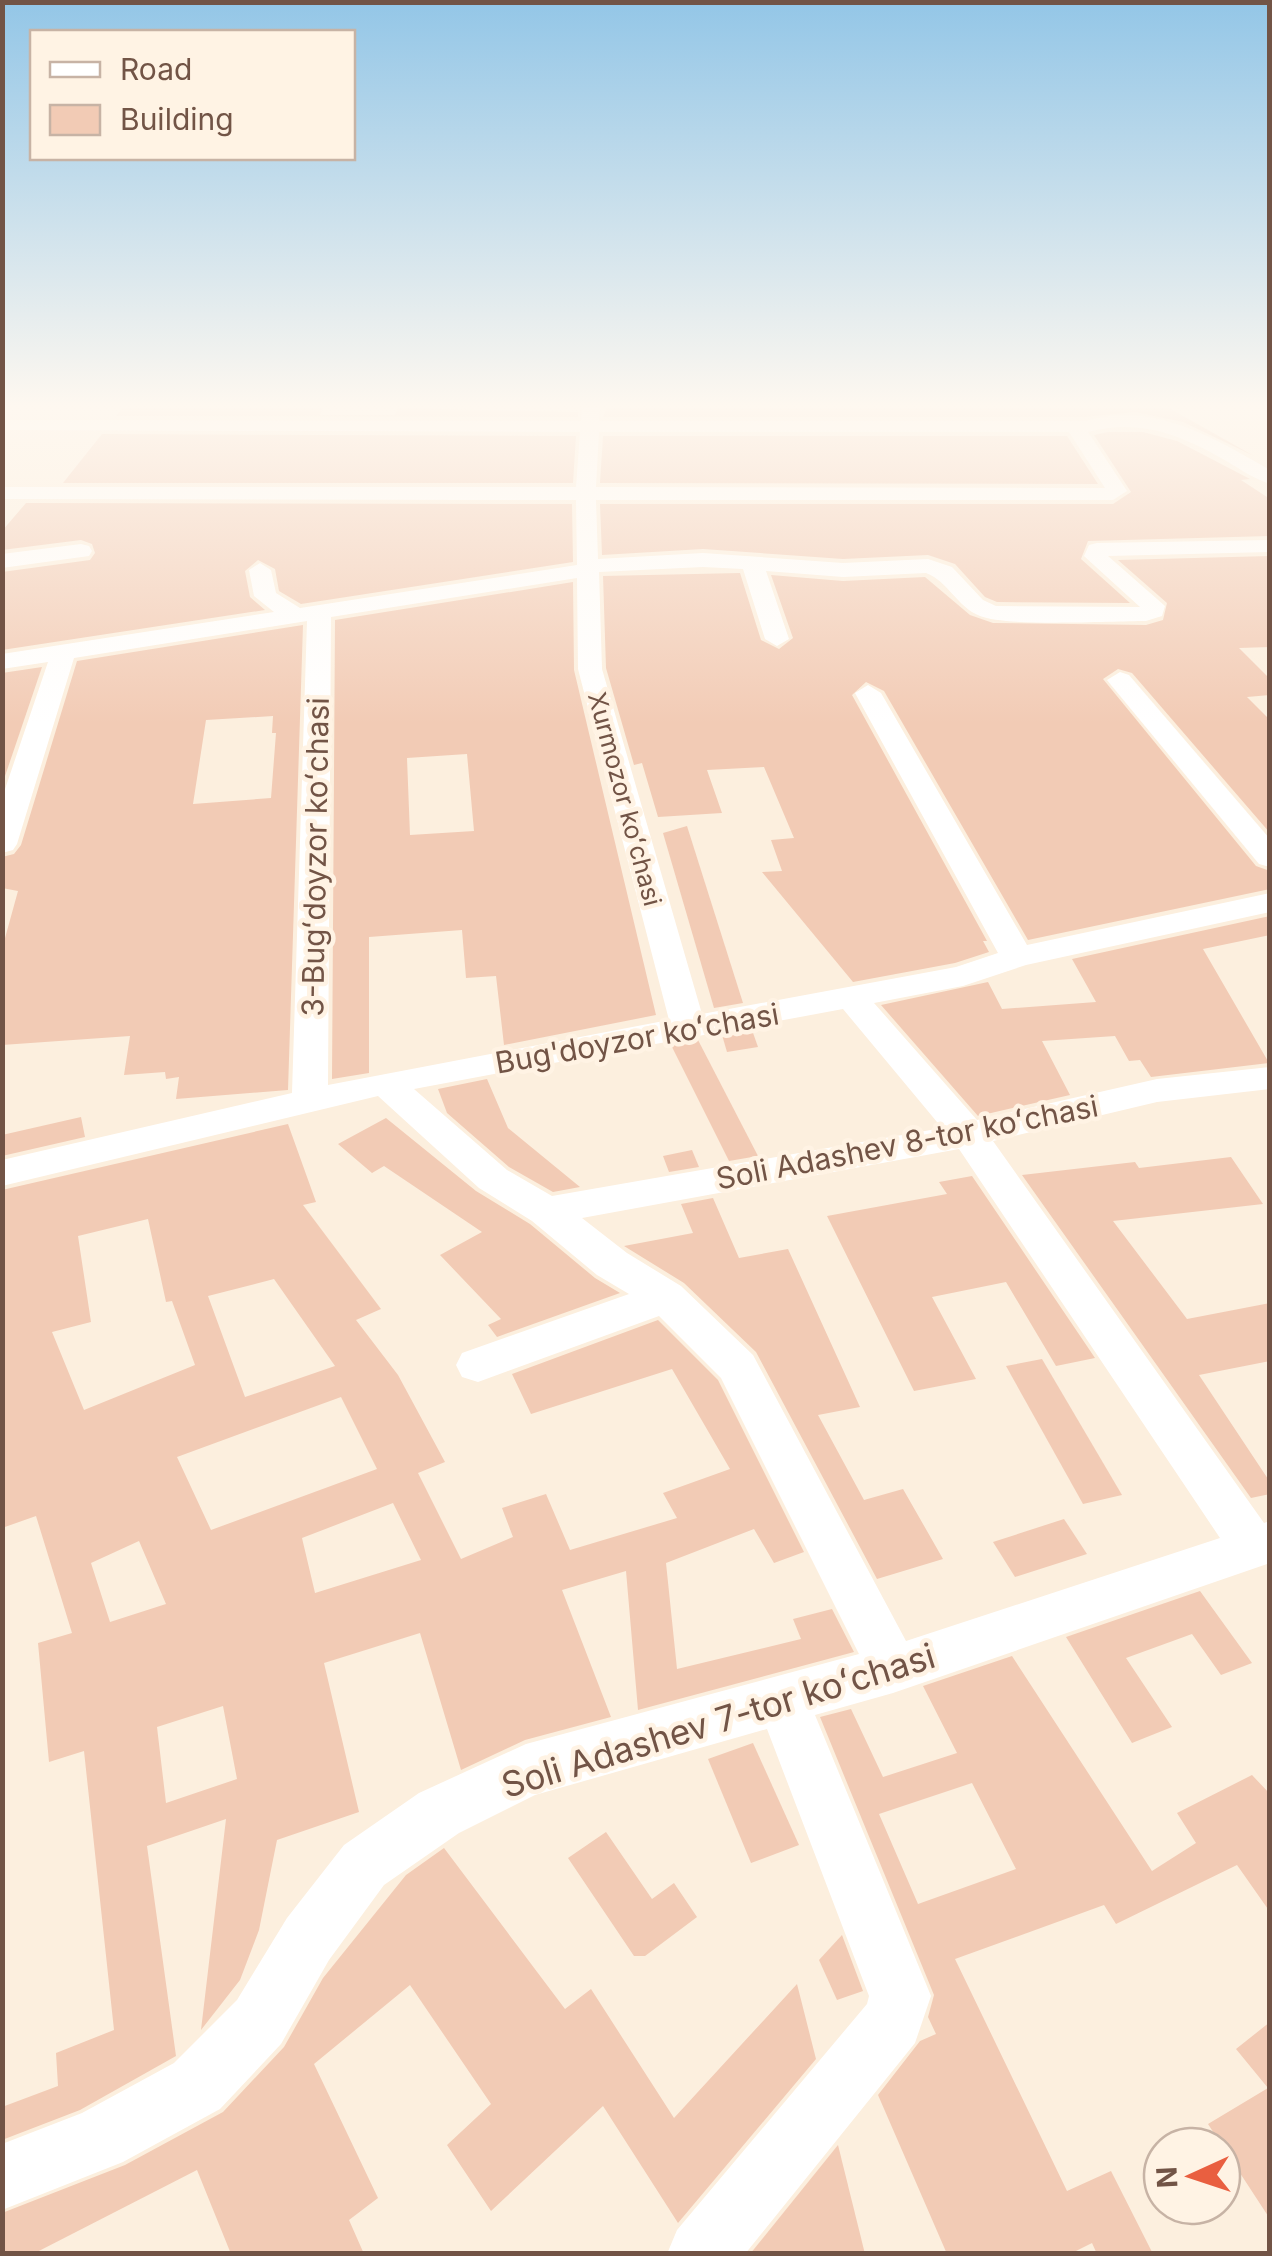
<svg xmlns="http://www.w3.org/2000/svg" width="1272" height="2256" font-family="Inter,sans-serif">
	<rect width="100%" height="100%" fill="#fcefde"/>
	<g fill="#f2cbb5" fill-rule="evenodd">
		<polygon points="123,408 323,408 320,415 395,415 398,408 578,412 578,417 116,416"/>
		<polygon points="607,408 1169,408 1254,456 1183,422 1135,412 1085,417 603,417"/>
		<polygon points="1108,432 1143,432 1177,441 1250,479 1241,480 1270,499 1270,536 1088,541 1081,559 1130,603 997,602 985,597 955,564 928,555 843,559 703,549 602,555 600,504 1113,504 1131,492 1094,435"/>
		<polygon points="102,434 576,436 573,483 63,483"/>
		<polygon points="603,436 1067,436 1098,484 600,483"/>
		<polygon points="26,503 572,504 573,562 301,604 279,591 275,569 258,560 245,571 250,597 265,610 2,650 2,572 90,560 95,553 92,544 81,540 2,550 2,531"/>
		<polygon points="1270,556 1270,647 1239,648 1270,679 1270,695 1247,697 1270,720 1270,833 1132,673 1118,669 1103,679 1256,866 1270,871 1270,889 1028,940 884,691 866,682 852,695 987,941 983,941 989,952 955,963 853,982 762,872 782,871 771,840 794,838 764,767 707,770 722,813 658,817 642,763 634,765 606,668 603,576 740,573 761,640 779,649 793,638 771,575 843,581 925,577 970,615 993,623 1146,625 1163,620 1167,603 1118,560"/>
		<path d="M 573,582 L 574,670 L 656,1015 L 504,1045 L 496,976 L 466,978 L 462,930 L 369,937 L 369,1073 L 332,1079 L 335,620 ZM 467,754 L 474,831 L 410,835 L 407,758 Z"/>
		<path d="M 303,625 L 288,1090 L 176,1099 L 179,1077 L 166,1079 L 165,1072 L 124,1075 L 130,1036 L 2,1045 L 2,949 L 18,891 L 2,888 L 2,857 L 14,854 L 21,845 L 77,661 ZM 273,716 L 272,733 L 276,733 L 271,798 L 193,804 L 206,720 Z"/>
		<polygon points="42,667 2,785 2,673"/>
		<polygon points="687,826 743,1003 714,1008 663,833"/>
		<polygon points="1270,916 1270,935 1203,949 1269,1063 1151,1077 1140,1060 1129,1061 1115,1036 1042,1041 1070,1095 978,1116 881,1005 988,982 1002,1009 1096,1002 1072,959"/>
		<polygon points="752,1030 758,1047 727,1052 722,1035"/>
		<polygon points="698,1040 758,1156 729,1161 671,1045"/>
		<polygon points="487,1079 508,1128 580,1187 553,1192 509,1167 447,1113 438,1089"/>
		<polygon points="81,1117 85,1137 2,1156 2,1135"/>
		<polygon points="386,1118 476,1191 530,1224 595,1278 620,1293 497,1337 488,1325 501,1319 440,1255 482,1232 384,1166 372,1173 338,1144"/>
		<path d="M 288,1124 L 316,1202 L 303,1205 L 381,1309 L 356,1320 L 398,1375 L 445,1462 L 418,1473 L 461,1559 L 513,1537 L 502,1508 L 546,1494 L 570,1550 L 677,1518 L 663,1493 L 730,1469 L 672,1369 L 531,1414 L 512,1374 L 658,1320 L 718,1380 L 804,1552 L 774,1563 L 754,1529 L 666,1563 L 677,1669 L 801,1639 L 793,1619 L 832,1609 L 854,1652 L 638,1710 L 626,1571 L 562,1590 L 611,1717 L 525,1740 L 461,1770 L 420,1633 L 324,1663 L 359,1812 L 277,1840 L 259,1930 L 240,1980 L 201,2030 L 226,1819 L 147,1846 L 176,2056 L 80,2110 L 2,2140 L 2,2107 L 58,2086 L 56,2053 L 114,2030 L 84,1751 L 49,1762 L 38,1643 L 72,1633 L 36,1516 L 2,1528 L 2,1190 ZM 148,1219 L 166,1302 L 172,1301 L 195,1365 L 84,1410 L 52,1332 L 91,1322 L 78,1236 ZM 274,1279 L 335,1366 L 245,1397 L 208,1296 ZM 341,1397 L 377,1469 L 211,1530 L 177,1457 ZM 393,1503 L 421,1560 L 315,1593 L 302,1538 ZM 139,1541 L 166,1604 L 110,1622 L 91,1563 ZM 223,1706 L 237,1779 L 166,1803 L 157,1727 Z"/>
		<polygon points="692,1150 699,1167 669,1172 663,1156"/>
		<polygon points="1231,1157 1263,1204 1113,1221 1187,1319 1270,1303 1270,1361 1199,1375 1270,1482 1270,1494 1251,1498 1022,1175 1135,1162 1139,1168"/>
		<polygon points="972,1176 1095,1358 1056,1366 1006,1282 932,1297 976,1379 914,1391 827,1216 947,1194 939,1182"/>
		<polygon points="713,1198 739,1258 788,1249 860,1407 818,1415 864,1500 903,1489 943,1559 877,1579 756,1352 684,1283 624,1246 693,1233 681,1204"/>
		<polygon points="1042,1359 1122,1495 1083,1504 1006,1366"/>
		<polygon points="1064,1519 1087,1554 1015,1577 993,1542"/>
		<polygon points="1200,1591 1252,1663 1221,1675 1192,1634 1126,1658 1172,1727 1132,1743 1066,1637"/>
		<path d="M 1012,1656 L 1152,1871 L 1196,1843 L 1177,1813 L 1252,1775 L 1270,1794 L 1270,1912 L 1237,1865 L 1116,1924 L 1104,1905 L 955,1959 L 1067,2191 L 1111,2171 L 1153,2254 L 1097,2254 L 1092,2243 L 1070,2254 L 947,2254 L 878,2095 L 920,2041 L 936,2034 L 928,2017 L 934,1995 L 820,1717 L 851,1709 L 883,1777 L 957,1753 L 923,1686 ZM 972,1783 L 1016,1869 L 918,1904 L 879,1814 Z"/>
		<polygon points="753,1743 799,1845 751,1863 708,1759"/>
		<polygon points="606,1832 652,1899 674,1883 697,1917 645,1956 634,1956 568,1858"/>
		<polygon points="444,1848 565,2009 591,1989 674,2118 797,1984 816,2059 678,2223 603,2106 491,2211 447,2145 491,2104 410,1985 314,2064 378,2198 349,2220 364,2254 231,2254 197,2170 33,2254 2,2254 2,2213 125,2165 223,2112 284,2047 323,1978 406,1875"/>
		<polygon points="842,1935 863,1991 837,2000 819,1960"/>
		<polygon points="1270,2022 1270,2219 1208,2124 1268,2088 1236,2049"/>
		<polygon points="838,2145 865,2254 750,2254"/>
	</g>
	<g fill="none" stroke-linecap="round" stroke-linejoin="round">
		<g fill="#fff" fill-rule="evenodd">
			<path d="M 582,408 L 600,408 L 599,421 L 1085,421 C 1154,401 1212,437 1270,470 L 1270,484 C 1255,479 1241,470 1228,462 C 1183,436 1141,418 1088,432 L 1127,491 L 1113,500 L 596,500 L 598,559 L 703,553 L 843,563 L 928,559 L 952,567 L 983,600 L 996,606 L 1140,607 L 1084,556 L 1089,545 L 1097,543 L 1270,540 L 1270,552 L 1108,556 L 1165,606 L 1162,616 L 1146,621 C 1111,621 1007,627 980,616 C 957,607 948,581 926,573 L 843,577 L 766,571 L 789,639 L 777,646 L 765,639 L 743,569 L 703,567 L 599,572 L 602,669 L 702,1014 L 956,967 L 998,953 L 855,693 L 868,685 L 881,693 L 1027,945 L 1270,893 L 1270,912 L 1026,965 L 963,986 L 874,1003 L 977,1120 L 1157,1079 L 1270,1067 L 1270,1089 L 1157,1102 L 993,1141 L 1264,1523 L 1270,1521 L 1270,1563 L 893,1693 L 815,1715 L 931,1996 L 915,2043 L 745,2254 L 667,2254 L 677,2230 L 867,2004 L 869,1996 L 767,1729 L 535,1795 L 459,1833 L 384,1885 L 329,1960 L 281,2044 L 220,2109 L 123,2162 L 2,2210 L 2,2144 L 82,2113 L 174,2063 L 237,2000 L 287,1918 L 344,1845 L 419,1793 L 526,1744 L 859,1654 L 721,1378 L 659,1316 L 478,1382 L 462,1377 L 456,1365 L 462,1353 L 629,1294 L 597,1275 L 532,1221 L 479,1188 L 378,1096 L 2,1186 L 2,1160 L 292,1093 L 307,621 L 74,658 L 17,844 L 13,850 L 2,853 L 2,798 L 48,662 L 2,669 L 2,654 L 274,612 L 254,596 L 249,570 L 260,563 L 271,570 L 276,593 L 300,608 L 577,565 L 576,500 L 2,499 L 2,487 L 576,487 L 580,432 L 2,430 L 2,420 L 581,421 ZM 599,432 L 1069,432 L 1105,488 L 596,487 ZM 577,578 L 578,669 L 669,1020 L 328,1085 L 331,617 ZM 843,1009 L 942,1128 L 552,1196 L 507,1170 L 414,1089 ZM 959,1149 L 1220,1538 L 906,1641 L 753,1355 L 681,1286 L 627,1253 L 582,1218 Z"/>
			<polygon points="81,544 89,546 92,551 89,556 2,568 2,554"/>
			<polygon points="1120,672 1129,675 1270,839 1270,867 1259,864 1111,685 1107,680"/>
		</g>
	</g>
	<linearGradient id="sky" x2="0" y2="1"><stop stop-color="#93c6e7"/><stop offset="0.56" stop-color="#fef8f0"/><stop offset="1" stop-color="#fef8f0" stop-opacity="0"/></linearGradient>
	<rect width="1272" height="724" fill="url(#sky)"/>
	<g text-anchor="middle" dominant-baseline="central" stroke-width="9" stroke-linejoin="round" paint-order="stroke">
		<g font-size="25" fill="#725446" stroke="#fff3e4">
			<text transform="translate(625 799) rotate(75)">Xurmozor koʻchasi</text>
		</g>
		<g font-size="30" fill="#725446" stroke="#fff3e4">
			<text transform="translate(315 857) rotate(-89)">3-Bugʻdoyzor koʻchasi</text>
			<text transform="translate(637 1038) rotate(-10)">Bug'doyzor koʻchasi</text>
			<text transform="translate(907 1142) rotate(-11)">Soli Adashev 8-tor koʻchasi</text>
		</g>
		<g font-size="35" fill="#725446" stroke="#fff3e4">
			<text transform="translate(718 1720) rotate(-17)">Soli Adashev 7-tor koʻchasi</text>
		</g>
	</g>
	<rect width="1272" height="2256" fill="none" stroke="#725446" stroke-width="10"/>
	<rect x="30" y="30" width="325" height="130" fill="#fff3e4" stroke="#c7b3a5" stroke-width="2.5"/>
	<rect x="50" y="62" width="50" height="15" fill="#ffffff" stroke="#c7b3a5" stroke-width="2.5"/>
	<text x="120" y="80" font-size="30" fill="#725446">Road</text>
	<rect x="50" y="105" width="50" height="30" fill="#f2cbb5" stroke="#c7b3a5" stroke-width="2.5"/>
	<text x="120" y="130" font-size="30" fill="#725446">Building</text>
	<g transform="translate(1192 2176) rotate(267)"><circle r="48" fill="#fff3e4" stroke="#c7b3a5" stroke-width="2.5"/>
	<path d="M0-8L18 38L0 25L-18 38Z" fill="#e95f40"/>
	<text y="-15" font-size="28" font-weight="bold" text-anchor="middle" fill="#725446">N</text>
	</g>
</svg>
